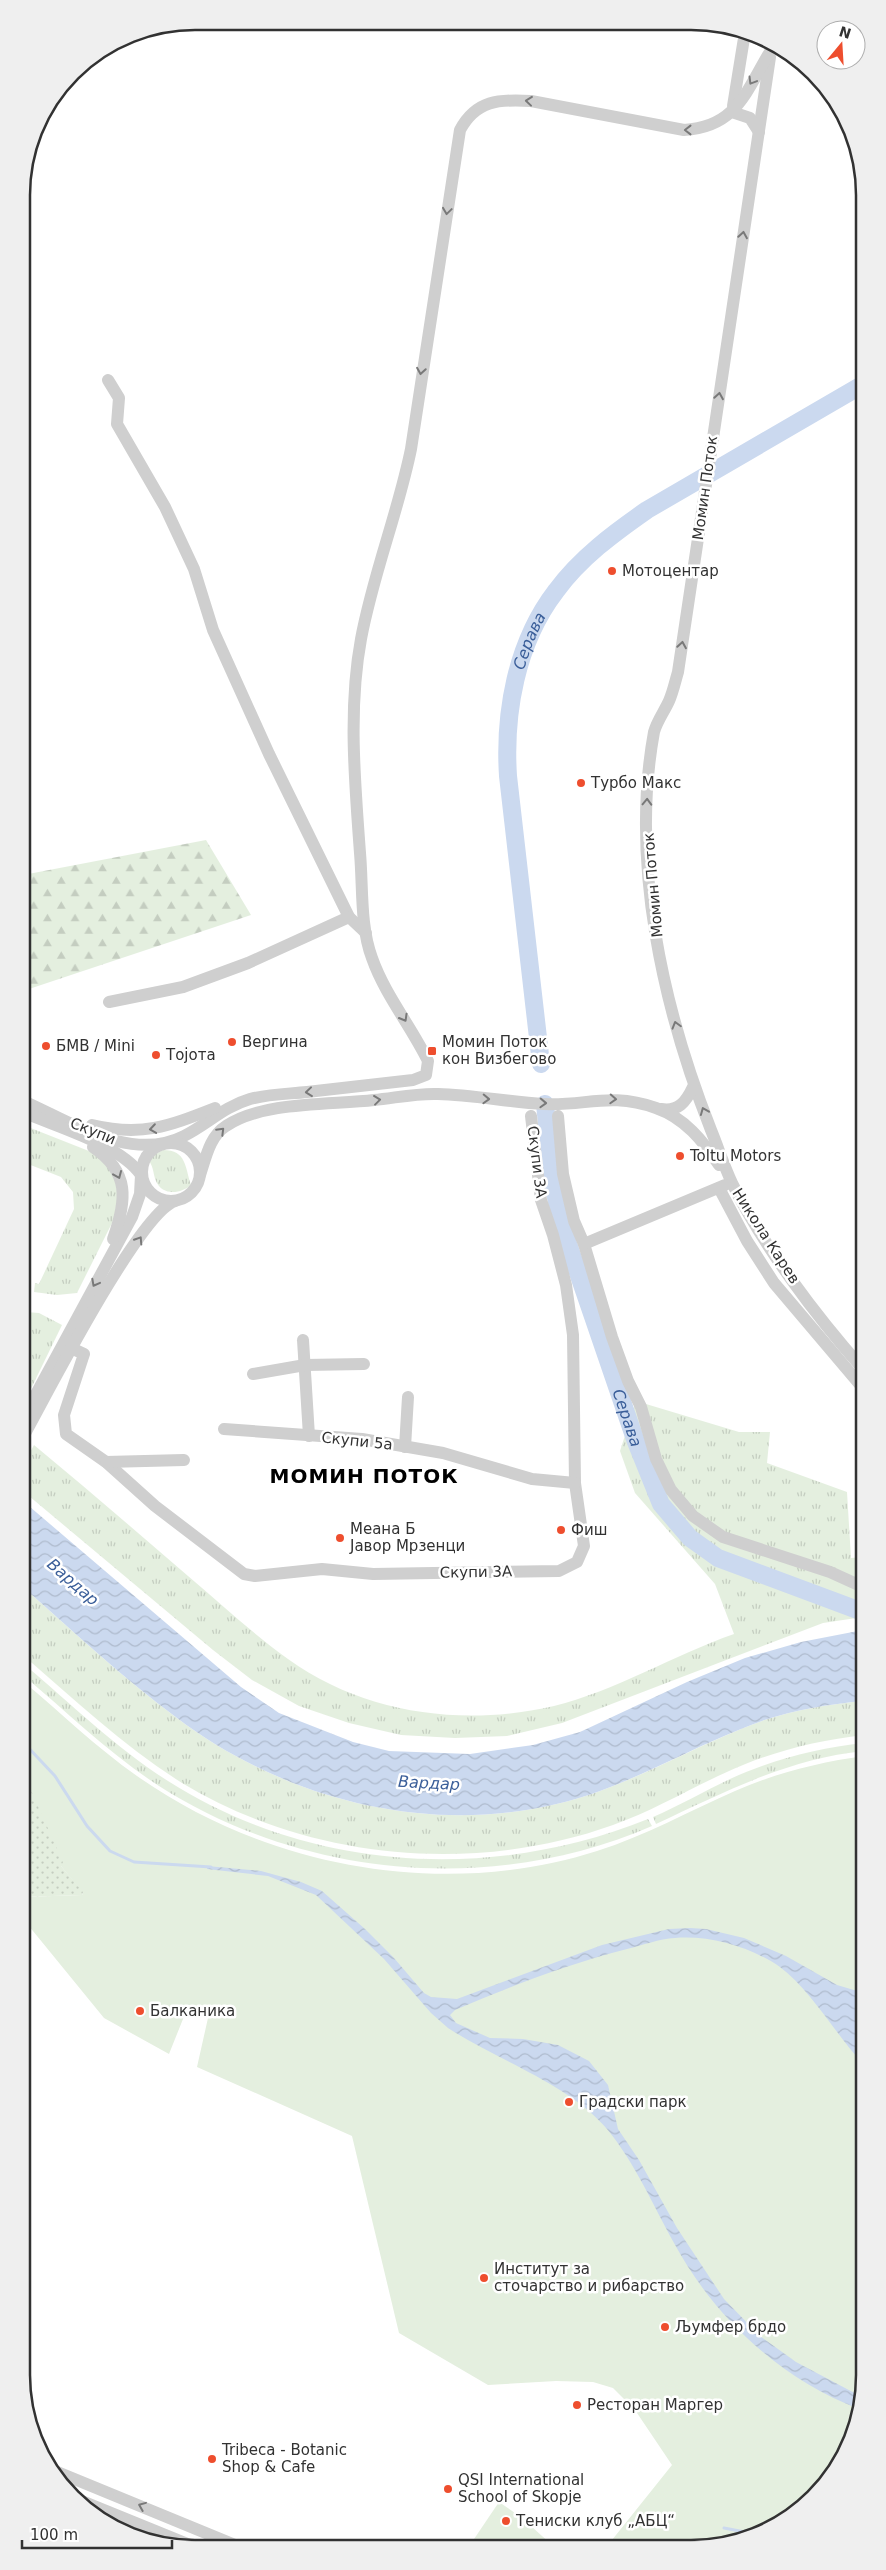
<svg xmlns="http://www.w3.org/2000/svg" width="886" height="2570" font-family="'DejaVu Sans',sans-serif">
	<defs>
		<pattern id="grass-tufts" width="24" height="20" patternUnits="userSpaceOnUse" patternTransform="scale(1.25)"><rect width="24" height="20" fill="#e4efdf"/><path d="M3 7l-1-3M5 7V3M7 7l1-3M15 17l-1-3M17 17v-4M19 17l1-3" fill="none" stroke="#c4cdc0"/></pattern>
		<pattern id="forest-firs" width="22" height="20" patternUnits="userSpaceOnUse" patternTransform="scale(1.25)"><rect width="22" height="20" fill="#e4efdf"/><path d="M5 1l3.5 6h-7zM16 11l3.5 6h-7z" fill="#c4cdc0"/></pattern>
		<pattern id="garden-dots" width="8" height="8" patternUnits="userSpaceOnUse" patternTransform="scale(1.25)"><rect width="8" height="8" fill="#e4efdf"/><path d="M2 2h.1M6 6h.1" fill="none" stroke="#c4cdc0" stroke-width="1.8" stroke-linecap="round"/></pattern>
		<pattern id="water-waves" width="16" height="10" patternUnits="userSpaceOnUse" patternTransform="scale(1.25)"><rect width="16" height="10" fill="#cbd9ef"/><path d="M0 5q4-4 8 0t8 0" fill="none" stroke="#afbbcd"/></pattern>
	</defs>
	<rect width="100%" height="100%" fill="#fff"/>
	<g fill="url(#grass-tufts)">
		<polygon points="23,1125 99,1155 116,1179 119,1209 77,1293 57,1295 34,1292 35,1283 39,1284 74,1209 73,1192 61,1177 23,1162"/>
		<path d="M 163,1150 C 187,1150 185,1168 191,1185 C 181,1194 162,1196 156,1181 C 153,1174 154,1168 149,1161 L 152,1156 Z"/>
		<polygon points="26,1312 39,1313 62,1325 24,1403 23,1313"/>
		<path d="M 636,1401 L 739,1432 L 770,1432 L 767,1463 L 847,1492 L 851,1558 L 863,1557 L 863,1617 L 823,1623 L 562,1723 L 507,1736 L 455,1738 L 401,1735 L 349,1723 L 299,1706 L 252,1680 L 213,1650 L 23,1491 L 23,1465 L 34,1445 C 86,1488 137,1532 188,1576 C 221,1604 253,1634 288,1659 C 364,1714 463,1727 554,1706 C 615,1691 674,1655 734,1634 L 715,1584 L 635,1493 L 620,1451 Z"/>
		<path d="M 24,1588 C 74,1632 123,1678 177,1718 C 296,1808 458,1843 600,1791 C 649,1773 694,1748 741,1729 C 780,1712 822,1705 863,1701 L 864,1735 C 822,1740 782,1749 743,1765 C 699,1783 658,1809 613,1825 C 474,1875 309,1860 182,1783 C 125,1747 75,1700 24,1656 Z"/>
		<path d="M 24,1664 C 71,1704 116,1748 168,1781 C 311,1872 492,1882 648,1819 L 652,1826 C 493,1895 305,1879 159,1786 C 111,1755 68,1713 24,1676 Z"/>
		<path d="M 864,1743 L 864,1751 C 787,1759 725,1792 656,1824 L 653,1817 C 679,1806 704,1791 730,1779 C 771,1760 818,1748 864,1743 Z"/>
	</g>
	<polygon fill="url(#forest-firs)" points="206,840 251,915 23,991 23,875"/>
	<g fill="#e4efdf">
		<path d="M 24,1682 C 61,1713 97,1748 137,1776 C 268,1868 443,1900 597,1851 C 645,1836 689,1811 735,1791 C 776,1773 820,1762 864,1756 L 864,2386 L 852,2441 L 822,2489 L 778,2525 L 725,2545 L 608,2545 L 672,2465 L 635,2410 L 613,2388 L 593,2382 L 556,2381 L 488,2385 L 399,2333 L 352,2136 L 197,2067 L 208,2018 L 187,2009 L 169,2054 L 104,2018 L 24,1920 L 24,1897 L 82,1895 L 83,1893 L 61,1866 L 24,1775 Z"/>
		<polygon points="499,2502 521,2517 552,2545 470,2545"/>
	</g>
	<polygon fill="url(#garden-dots)" points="24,1775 63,1862 61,1866 83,1892 82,1895 24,1897"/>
	<g fill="url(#water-waves)">
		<path d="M 23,1501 L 241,1687 L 279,1713 L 353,1742 L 389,1751 L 470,1754 L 533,1745 L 580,1732 L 687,1682 L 745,1658 L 801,1642 L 863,1630 L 863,1701 C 822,1705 780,1712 741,1729 C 693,1748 649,1773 600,1791 C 458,1843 296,1808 177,1718 C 123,1678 74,1632 24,1588 Z"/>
		<path d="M 207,1866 L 261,1871 L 301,1882 L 322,1891 L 365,1929 L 394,1958 L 424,1993 L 431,1997 L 457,1999 L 602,1945 L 669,1929 L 690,1928 L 706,1929 L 744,1938 L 786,1956 L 837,1985 L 864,1993 L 864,2065 C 836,2035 811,1990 780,1967 C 751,1947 710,1935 675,1938 C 659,1939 643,1945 627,1949 C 568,1964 511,1986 455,2010 L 450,2015 L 456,2023 L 490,2038 L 523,2039 L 558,2045 L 589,2061 L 608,2085 L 618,2129 L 639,2160 L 677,2228 L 724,2299 L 760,2336 L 796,2362 L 862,2397 L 859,2409 C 780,2379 714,2317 674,2243 C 653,2205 635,2163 607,2129 C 569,2084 497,2060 448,2028 L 431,2013 L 384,1959 L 316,1895 L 268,1876 L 207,1869 Z"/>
	</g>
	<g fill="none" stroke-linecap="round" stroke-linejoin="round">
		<g stroke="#cbd9ef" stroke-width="3">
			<polyline points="24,1743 55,1776 87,1826 110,1851 134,1862 211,1867"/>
			<polyline points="724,2528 755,2534"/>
		</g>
		<g stroke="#cbd9ef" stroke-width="18">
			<path id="s1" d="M 541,1064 L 508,776 C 504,713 516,643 556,591 C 580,558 614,533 647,510 L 862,385"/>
			<path id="s2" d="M 545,1104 L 553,1184 L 563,1229 L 636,1442 L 661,1504 L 690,1538 L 718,1558 L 863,1612"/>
		</g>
		<g stroke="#cfcfcf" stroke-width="12">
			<path d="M 770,57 L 678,672 C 675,682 673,692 669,701 C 664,712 657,721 654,732 C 630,863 663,1008 711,1130 C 718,1147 724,1166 732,1183 C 763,1246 816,1316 863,1369"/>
			<polyline points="733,106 745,32"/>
			<polyline points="732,112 750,118 759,132"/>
			<polyline points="108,380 119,398 117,424 165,507 194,569 213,630 269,754 349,917"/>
			<polyline points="109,1002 183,987 248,963 349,917 366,933"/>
			<path d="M 23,1101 C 71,1122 131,1163 184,1136 C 208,1124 223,1107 250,1099 C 269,1094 288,1094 307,1092 C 342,1088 378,1084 413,1080 L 426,1075 L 428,1061 C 411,1026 385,995 372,958 C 360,926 363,887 360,853 C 355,783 348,709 361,639 C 373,574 398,513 411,449 L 460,130 C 476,100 499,99 531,101 L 684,130 C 737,127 746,91 771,50"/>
			<path d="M 661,1109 C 678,1112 686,1102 693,1087"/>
			<path d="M 23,1112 C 57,1127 121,1145 141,1175 L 140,1194 L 132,1217 L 23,1418"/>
			<polyline points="558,1116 563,1174 574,1221 584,1244 612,1337 628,1381 641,1407 656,1459 671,1490 693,1516 723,1537 830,1572 863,1587"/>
			<path d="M 92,1125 C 142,1137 169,1126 215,1108"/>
			<circle cx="171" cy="1172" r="29"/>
			<path d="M 93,1147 C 130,1172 127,1200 113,1239"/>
			<path d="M 200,1175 C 206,1157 210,1136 226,1126 C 263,1101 331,1105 374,1100 C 395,1098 417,1093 438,1094 C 473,1095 509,1102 544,1104 C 587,1106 610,1092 656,1108 C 685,1118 703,1141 719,1165"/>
			<polyline points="719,1188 747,1241 774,1283 863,1388"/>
			<polyline points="584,1244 725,1185"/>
			<polyline points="303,1340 309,1436"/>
			<polyline points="71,1348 84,1354 64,1415 66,1434 106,1462 155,1506 244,1574 255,1576 322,1569 373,1574 559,1571 577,1562 584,1546 575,1483 573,1335 566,1285 553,1235 541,1200 531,1116"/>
			<polyline points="253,1374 305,1365 364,1364"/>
			<polyline points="224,1429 362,1439 443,1453 532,1479 575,1483"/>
			<path d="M 23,1437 C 46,1396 139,1213 175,1201"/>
			<polyline points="405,1447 408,1397"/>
			<polyline points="106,1462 184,1460"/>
			<polyline points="50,2469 235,2545"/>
			<polyline points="72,2497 190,2545"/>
		</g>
	</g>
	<defs><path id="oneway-chevron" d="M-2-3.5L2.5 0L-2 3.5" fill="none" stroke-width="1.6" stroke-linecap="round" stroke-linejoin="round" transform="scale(1.25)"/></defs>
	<g stroke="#797979">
		<use href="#oneway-chevron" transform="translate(752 81) rotate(121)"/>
		<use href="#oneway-chevron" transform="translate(529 101) rotate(-174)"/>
		<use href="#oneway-chevron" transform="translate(688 130) rotate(180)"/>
		<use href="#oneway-chevron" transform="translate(447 211) rotate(98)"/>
		<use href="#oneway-chevron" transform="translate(743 235) rotate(-81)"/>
		<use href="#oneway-chevron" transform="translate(421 371) rotate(99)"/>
		<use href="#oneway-chevron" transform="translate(719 396) rotate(-81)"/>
		<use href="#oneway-chevron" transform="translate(682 645) rotate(-81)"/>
		<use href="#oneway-chevron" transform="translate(647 802) rotate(-88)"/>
		<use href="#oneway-chevron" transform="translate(404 1018) rotate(60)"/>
		<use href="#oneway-chevron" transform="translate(676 1025) rotate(-106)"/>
		<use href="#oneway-chevron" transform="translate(309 1092) rotate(174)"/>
		<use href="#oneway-chevron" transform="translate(486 1099) rotate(2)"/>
		<use href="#oneway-chevron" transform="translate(613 1099) rotate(3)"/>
		<use href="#oneway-chevron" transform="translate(377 1100) rotate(-7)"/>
		<use href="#oneway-chevron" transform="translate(543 1103) rotate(2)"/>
		<use href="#oneway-chevron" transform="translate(704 1111) rotate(-112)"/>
		<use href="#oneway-chevron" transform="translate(153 1129) rotate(172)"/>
		<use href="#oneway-chevron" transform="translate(221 1131) rotate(-45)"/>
		<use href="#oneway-chevron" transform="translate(118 1175) rotate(67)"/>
		<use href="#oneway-chevron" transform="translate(139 1240) rotate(-57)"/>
		<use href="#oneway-chevron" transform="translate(95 1283) rotate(118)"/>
		<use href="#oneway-chevron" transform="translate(142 2506) rotate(-158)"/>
	</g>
	<g fill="#ee4e2e" stroke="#fff" stroke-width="2">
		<circle cx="612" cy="571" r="5"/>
		<circle cx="581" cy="783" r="5"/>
		<circle cx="232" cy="1042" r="5"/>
		<circle cx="46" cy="1046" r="5"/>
		<rect x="427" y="1046" width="10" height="10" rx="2.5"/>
		<circle cx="156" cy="1055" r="5"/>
		<circle cx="680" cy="1156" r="5"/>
		<circle cx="561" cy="1530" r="5"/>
		<circle cx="340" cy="1538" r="5"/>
		<circle cx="140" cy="2011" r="5"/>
		<circle cx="569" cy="2102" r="5"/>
		<circle cx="484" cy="2278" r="5"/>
		<circle cx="665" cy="2327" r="5"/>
		<circle cx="577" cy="2405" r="5"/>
		<circle cx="212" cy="2459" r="5"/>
		<circle cx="448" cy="2489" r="5"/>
		<circle cx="506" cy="2521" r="5"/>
	</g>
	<g text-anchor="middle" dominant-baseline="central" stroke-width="5" stroke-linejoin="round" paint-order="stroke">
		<g font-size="15" fill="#323232" stroke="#fff">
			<text transform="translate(705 488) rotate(-82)">Момин Поток</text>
			<text transform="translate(653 885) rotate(-95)">Момин Поток</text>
			<text transform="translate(93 1131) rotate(22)">Скупи</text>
			<text transform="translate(537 1162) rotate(83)">Скупи 3А</text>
			<text transform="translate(766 1236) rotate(57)">Никола Карев</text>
			<text transform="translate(357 1441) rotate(6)">Скупи 5а</text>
			<text transform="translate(476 1572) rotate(-1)">Скупи 3А</text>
		</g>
		<g font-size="15" fill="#323232" stroke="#fff" text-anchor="start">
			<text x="622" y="571">Мотоцентар</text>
			<text x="591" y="783">Турбо Макс</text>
			<text x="242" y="1042">Вергина</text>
			<text x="442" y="1042">Момин Поток<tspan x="442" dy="17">кон Визбегово</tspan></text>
			<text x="56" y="1046">БМВ / Mini</text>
			<text x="166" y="1055">Тојота</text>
			<text x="690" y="1156">Toltu Motors</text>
			<text x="350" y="1529">Меана Б<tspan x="350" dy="17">Јавор Мрзенци</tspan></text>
			<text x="571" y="1530">Фиш</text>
			<text x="150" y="2011">Балканика</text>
			<text x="579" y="2102">Градски парк</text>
			<text x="494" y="2269">Институт за<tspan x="494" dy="17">сточарство и рибарство</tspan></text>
			<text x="675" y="2327">Љумфер брдо</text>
			<text x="587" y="2405">Ресторан Маргер</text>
			<text x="222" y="2450">Tribeca - Botanic<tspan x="222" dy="17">Shop &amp; Cafe</tspan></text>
			<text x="458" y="2480">QSI International<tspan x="458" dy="17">School of Skopje</tspan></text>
			<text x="516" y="2521">Тениски клуб „АБЦ“</text>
		</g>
		<g font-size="16" font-style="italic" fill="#3a5e99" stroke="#fff">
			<text stroke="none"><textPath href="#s1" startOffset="428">Серава</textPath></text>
			<text stroke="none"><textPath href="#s2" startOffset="326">Серава</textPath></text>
			<text transform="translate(73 1582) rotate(41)">Вардар</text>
			<text transform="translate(429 1783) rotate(3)">Вардар</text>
		</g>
		<g font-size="20" font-weight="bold" letter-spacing="1" fill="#000" stroke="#fff">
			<text x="364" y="1476">МОМИН ПОТОК</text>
		</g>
	</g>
	<path d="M0 0H886V2570H0ZM195 30H691A165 165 0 0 1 856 195V2375A165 165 0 0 1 691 2540H195A165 165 0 0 1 30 2375V195A165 165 0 0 1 195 30Z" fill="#efefef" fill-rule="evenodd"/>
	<path fill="none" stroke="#323232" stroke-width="2.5" d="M195 30H691A165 165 0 0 1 856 195V2375A165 165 0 0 1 691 2540H195A165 165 0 0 1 30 2375V195A165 165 0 0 1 195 30Z"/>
	<g transform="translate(841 45) rotate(18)"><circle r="24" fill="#ffffff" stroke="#adadad"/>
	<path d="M0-4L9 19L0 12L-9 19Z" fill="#ee4e2e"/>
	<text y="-8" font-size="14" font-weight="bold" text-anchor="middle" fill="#323232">N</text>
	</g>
	<path d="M22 2540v8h150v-8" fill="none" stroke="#323232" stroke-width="2.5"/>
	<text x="30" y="2540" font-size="15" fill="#323232" stroke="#ffffff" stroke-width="4" paint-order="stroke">100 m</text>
</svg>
